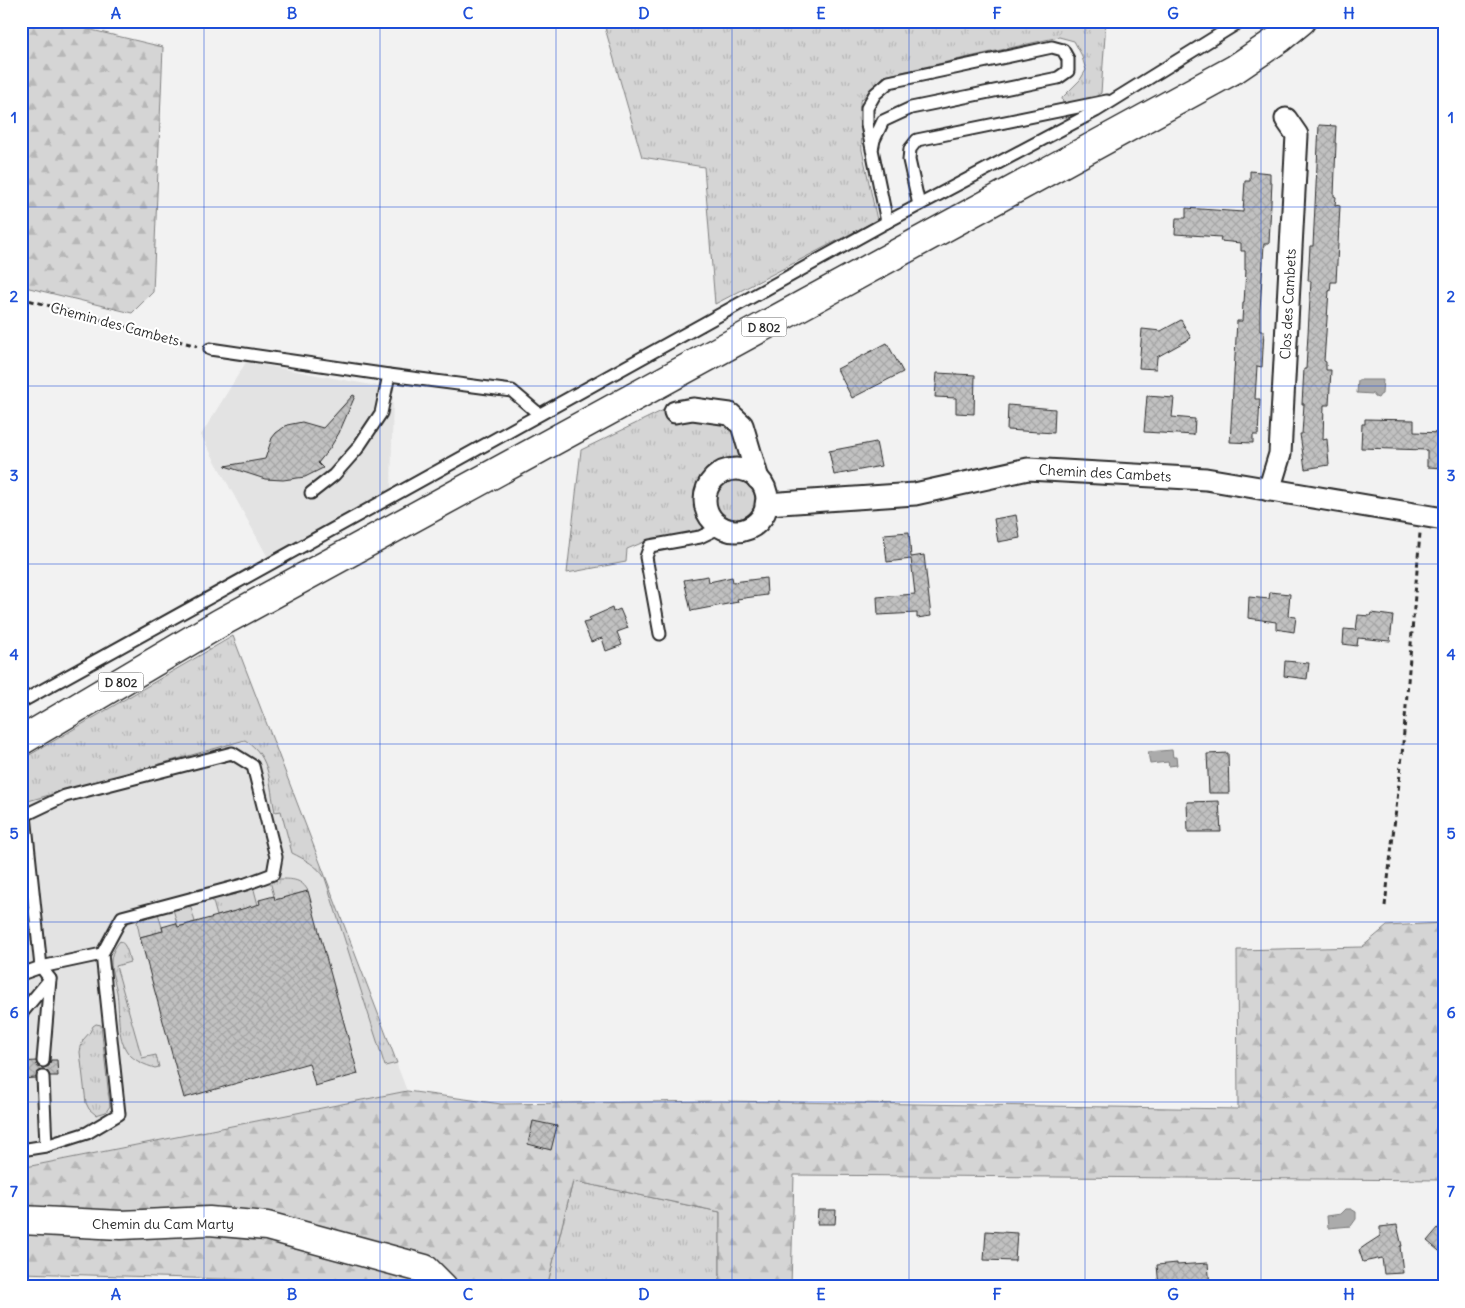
<svg xmlns="http://www.w3.org/2000/svg" width="1465" height="1308" font-family="Delius,sans-serif">
	<defs>
		<pattern id="grass-tufts" width="24" height="20" patternUnits="userSpaceOnUse" patternTransform="scale(1.25)"><rect width="24" height="20" fill="#d5d5d5"/><path d="M3 7l-1-3M5 7V3M7 7l1-3M15 17l-1-3M17 17v-4M19 17l1-3" fill="none" stroke="#b7b7b7"/></pattern>
		<pattern id="forest-firs" width="22" height="20" patternUnits="userSpaceOnUse" patternTransform="scale(1.25)"><rect width="22" height="20" fill="#d5d5d5"/><path d="M5 1l3.5 6h-7zM16 11l3.5 6h-7z" fill="#b7b7b7"/></pattern>
		<pattern id="building-cross-hatch" width="8" height="8" patternUnits="userSpaceOnUse" patternTransform="scale(1.25)"><rect width="8" height="8" fill="#c1c1c1"/><path d="M0 0l8 8M0 8l8-8" fill="none" stroke="#a6a6a6"/></pattern>
	</defs>
	<rect width="100%" height="100%" fill="#f2f2f2"/>
	<filter id="ink" filterUnits="userSpaceOnUse"><feTurbulence type="fractalNoise" baseFrequency=".02" numOctaves="2"/><feDisplacementMap in="SourceGraphic" scale="10" xChannelSelector="R" yChannelSelector="G"/><feConvolveMatrix kernelMatrix="1 2 1 2 8 2 1 2 1" color-interpolation-filters="sRGB"/></filter>
	<g filter="url(#ink)">
		<g fill="#e3e3e3">
			<polygon points="246,362 393,389 391,495 272,565 201,435"/>
			<polygon points="233,636 407,1091 21,1168 21,760"/>
		</g>
		<g fill="url(#grass-tufts)" stroke="#808080">
			<polygon points="603,21 1106,21 1101,93 1066,118 1062,98 1080,80 1086,70 1081,54 1074,41 1059,37 884,76 860,101 862,150 877,220 715,304 704,167 642,157"/>
			<path d="M 672,406 L 689,415 L 739,427 L 744,463 C 725,463 705,469 699,489 C 697,492 696,496 697,500 C 699,513 708,517 706,530 L 644,542 L 627,549 L 626,562 L 567,573 L 581,450 Z"/>
			<circle cx="735" cy="500" r="20"/>
			<path d="M 233,636 L 397,1063 L 385,1066 L 325,878 C 318,866 304,859 292,853 L 281,811 L 275,812 C 269,785 272,757 245,740 L 21,803 L 21,760 Z"/>
			<path d="M 280,879 C 292,879 302,879 308,891 L 275,900 L 270,881 Z"/>
			<polygon points="253,886 258,905 217,916 212,898"/>
			<polygon points="190,904 195,922 178,927 173,909"/>
			<polygon points="158,913 163,931 140,937 137,922 140,919"/>
			<path d="M 120,941 C 127,945 128,954 130,962 L 116,966 L 142,1058 L 156,1055 L 159,1067 L 155,1068 C 145,1065 135,1061 128,1053 C 116,1037 120,1011 117,992 C 115,982 111,972 111,962 C 111,954 115,947 120,941 Z"/>
			<polygon points="96,1024 101,1025 110,1106 106,1112 96,1115 89,1109 86,1103 80,1052 81,1047 83,1040 90,1032 93,1026"/>
			<polygon points="573,1181 720,1212 720,1287 547,1287"/>
		</g>
		<g fill="url(#forest-firs)" stroke="#808080">
			<polygon points="21,21 54,21 163,47 153,292 132,313 21,286"/>
			<polygon points="1444,923 1444,1180 794,1175 791,1287 720,1287 720,1212 573,1181 547,1287 433,1287 428,1285 21,1273 21,1168 407,1091 501,1104 720,1101 1238,1109 1237,950 1362,947 1387,926"/>
		</g>
		<g fill="#ababab" stroke="#787878">
			<polygon points="1358,380 1383,380 1382,394 1380,395 1378,398 1375,397 1373,394 1357,393"/>
			<polygon points="1172,750 1173,757 1176,757 1177,765 1169,766 1168,762 1150,764 1148,752"/>
			<polygon points="1346,1209 1351,1209 1356,1212 1356,1219 1351,1226 1328,1228 1327,1216 1341,1214"/>
		</g>
		<g fill="url(#building-cross-hatch)" stroke="#2b2b2b">
			<polygon points="1319,125 1336,126 1335,143 1336,143 1334,196 1336,197 1335,205 1340,206 1336,282 1331,282 1330,291 1329,291 1324,361 1326,362 1326,370 1331,370 1329,405 1324,405 1323,440 1327,439 1329,465 1305,469 1300,434 1302,434 1304,404 1302,404 1304,369 1306,369 1311,281 1308,281 1310,246 1313,246"/>
			<polygon points="1250,171 1270,173 1270,182 1272,182 1269,244 1264,244 1260,310 1260,331 1264,331 1262,367 1257,366 1255,399 1260,399 1258,435 1253,435 1253,443 1230,442 1237,321 1242,321 1243,303 1244,303 1246,270 1245,270 1245,251 1241,251 1241,243 1220,241 1221,237 1175,234 1176,218 1186,218 1186,208 1243,212 1245,181 1250,181"/>
			<polygon points="1181,320 1191,338 1157,357 1156,369 1139,368 1142,329 1161,331"/>
			<polygon points="887,343 903,372 852,398 837,369"/>
			<polygon points="937,373 975,375 974,414 956,413 956,398 935,397"/>
			<polygon points="353,395 355,396 339,433 330,448 318,463 323,468 305,477 283,480 265,479 225,466 265,459 272,438 276,433 287,425 302,422 323,428"/>
			<polygon points="1147,396 1174,398 1172,417 1195,419 1194,435 1144,432"/>
			<polygon points="1008,405 1055,409 1054,433 1007,430"/>
			<polygon points="1365,419 1414,420 1414,432 1444,433 1444,468 1427,467 1427,450 1361,448 1362,424 1365,424"/>
			<polygon points="876,442 881,466 834,475 829,451"/>
			<polygon points="1016,515 1020,538 998,542 994,519"/>
			<polygon points="909,532 911,557 924,555 931,616 917,618 917,613 878,615 877,597 915,594 911,559 887,562 884,534"/>
			<polygon points="708,576 709,582 732,577 733,582 766,578 767,595 737,599 738,602 691,611 684,580"/>
			<polygon points="1270,592 1290,594 1288,616 1296,617 1294,632 1276,629 1276,622 1248,618 1249,597 1269,599"/>
			<polygon points="612,608 613,612 620,609 628,628 617,632 622,645 606,651 602,638 591,642 583,623 591,621 589,618"/>
			<polygon points="1371,613 1393,616 1390,641 1358,638 1357,646 1343,644 1344,629 1356,630 1358,615 1370,616"/>
			<polygon points="1285,661 1309,663 1307,679 1284,676"/>
			<polygon points="1228,753 1229,793 1209,793 1207,754"/>
			<polygon points="1219,801 1221,832 1188,832 1187,802"/>
			<polygon points="308,891 358,1074 315,1086 309,1063 184,1098 140,937 163,931 162,927 176,923 178,927 260,904 259,900 274,896 275,900"/>
			<polygon points="51,1060 57,1060 58,1076 50,1076 47,1071 42,1070 37,1073 36,1078 21,1079 21,1062 36,1061 38,1067 43,1068 49,1066"/>
			<polygon points="533,1121 557,1126 551,1150 528,1144"/>
			<polygon points="818,1210 836,1210 835,1224 817,1224"/>
			<polygon points="1444,1221 1444,1255 1427,1241"/>
			<polygon points="1397,1225 1402,1246 1400,1246 1403,1273 1384,1274 1382,1258 1363,1262 1359,1250 1366,1245 1380,1236 1380,1227"/>
			<polygon points="986,1231 1017,1233 1015,1261 984,1260"/>
			<polygon points="1177,1263 1177,1265 1208,1263 1210,1287 1159,1287 1157,1265"/>
		</g>
		<g fill="none" stroke-linecap="round" stroke-linejoin="round">
			<g stroke="#2b2b2b" stroke-width="15">
				<g id="lane">
					<polyline points="872,150 874,140 883,121 911,108 1058,78 1068,71 1068,59 1063,50 1052,47 889,82 875,94 867,108 867,125 887,222"/>
					<polyline points="919,205 909,160 910,149 917,140 1107,101"/>
					<polyline points="210,349 389,375 512,391 539,414"/>
					<polyline points="311,493 334,475 357,449 381,413 389,375"/>
					<polyline points="660,634 646,557 650,546 700,537 721,527"/>
					<polyline points="21,702 887,222 1096,111 1241,21"/>
					<polyline points="21,815 25,815 65,796 232,753 253,766 276,857 273,874 246,884 122,917 102,954"/>
					<polyline points="21,974 41,967 50,979 43,1061"/>
					<polyline points="21,1014 50,979"/>
					<polyline points="43,1077 46,1146"/>
					<polyline points="21,1150 46,1146 87,1133 119,1114 102,954 41,967 25,815"/>
				</g>
			</g>
			<g stroke="#2b2b2b" stroke-width="25">
				<g id="street">
					<polyline points="675,412 693,409 730,414 742,425 758,479"/>
					<circle cx="736" cy="500" r="31"/>
					<polyline points="1269,490 1280,454 1297,135 1286,119"/>
					<polyline points="766,504 915,494 1028,469 1206,479 1444,519"/>
				</g>
			</g>
			<g stroke="#2b2b2b" stroke-width="31">
				<polyline id="secondary" points="21,1220 121,1225 209,1221 267,1226 425,1269 443,1287"/>
			</g>
			<g stroke="#2b2b2b" stroke-width="31">
				<polyline id="primary" points="21,741 220,623 1235,69 1279,39 1301,21"/>
			</g>
			<g stroke="#2b2b2b" stroke-width="3" stroke-dasharray="5 4" stroke-linecap="butt">
				<polyline points="21,298 197,346"/>
				<polyline points="1385,906 1402,756 1420,533"/>
			</g>
			<use href="#lane" stroke="#fff" stroke-width="11"/>
			<use href="#street" stroke="#fff" stroke-width="21"/>
			<use href="#secondary" stroke="#fff" stroke-width="28"/>
			<use href="#primary" stroke="#fff" stroke-width="28"/>
		</g>
	</g>
	<path fill="none" stroke="#1d4ed8" stroke-width="1" stroke-opacity="0.55" d="M 204,21 L 204,1287M 380,21 L 380,1287M 556,21 L 556,1287M 732,21 L 732,1287M 909,21 L 909,1287M 1085,21 L 1085,1287M 1261,21 L 1261,1287M 21,207 L 1444,207M 21,386 L 1444,386M 21,564 L 1444,564M 21,744 L 1444,744M 21,922 L 1444,922M 21,1102 L 1444,1102"/>
	<g text-anchor="middle" dominant-baseline="central" stroke-width="4.5" stroke-linejoin="round" paint-order="stroke">
		<g fill="#fff" stroke="#6b6b6b" stroke-width="1">
			<rect x="741.5" y="317.5" width="45" height="19" rx="4"/>
			<rect x="98.5" y="672.5" width="45" height="19" rx="4"/>
		</g>
		<g font-size="12" font-weight="bold" fill="#2b2b2b">
			<text x="764" y="327">D 802</text>
			<text x="121" y="682">D 802</text>
		</g>
		<g font-size="14" fill="#2b2b2b" stroke="#fff">
			<text transform="translate(1288 304) rotate(-87)">Clos des Cambets</text>
			<text transform="translate(115 324) rotate(15)">Chemin des Cambets</text>
			<text transform="translate(1105 473) rotate(3)">Chemin des Cambets</text>
			<text x="163" y="1224">Chemin du Cam Marty</text>
		</g>
	</g>
	<rect width="1465" height="1308" fill="none" stroke="#fff" stroke-width="55"/>
	<rect x="28" y="28" width="1410" height="1252" fill="none" stroke="#1d4ed8" stroke-width="2"/>
	<g font-size="16" text-anchor="middle" font-weight="bold" fill="#1d4ed8">
		<text x="116" y="19">A</text>
		<text x="292" y="19">B</text>
		<text x="468" y="19">C</text>
		<text x="644" y="19">D</text>
		<text x="821" y="19">E</text>
		<text x="997" y="19">F</text>
		<text x="1173" y="19">G</text>
		<text x="1349" y="19">H</text>
		<text x="14" y="123">1</text>
		<text x="1451" y="123">1</text>
		<text x="14" y="302">2</text>
		<text x="1451" y="302">2</text>
		<text x="14" y="481">3</text>
		<text x="1451" y="481">3</text>
		<text x="14" y="660">4</text>
		<text x="1451" y="660">4</text>
		<text x="14" y="839">5</text>
		<text x="1451" y="839">5</text>
		<text x="14" y="1018">6</text>
		<text x="1451" y="1018">6</text>
		<text x="14" y="1197">7</text>
		<text x="1451" y="1197">7</text>
		<text x="116" y="1300">A</text>
		<text x="292" y="1300">B</text>
		<text x="468" y="1300">C</text>
		<text x="644" y="1300">D</text>
		<text x="821" y="1300">E</text>
		<text x="997" y="1300">F</text>
		<text x="1173" y="1300">G</text>
		<text x="1349" y="1300">H</text>
	</g>
</svg>
